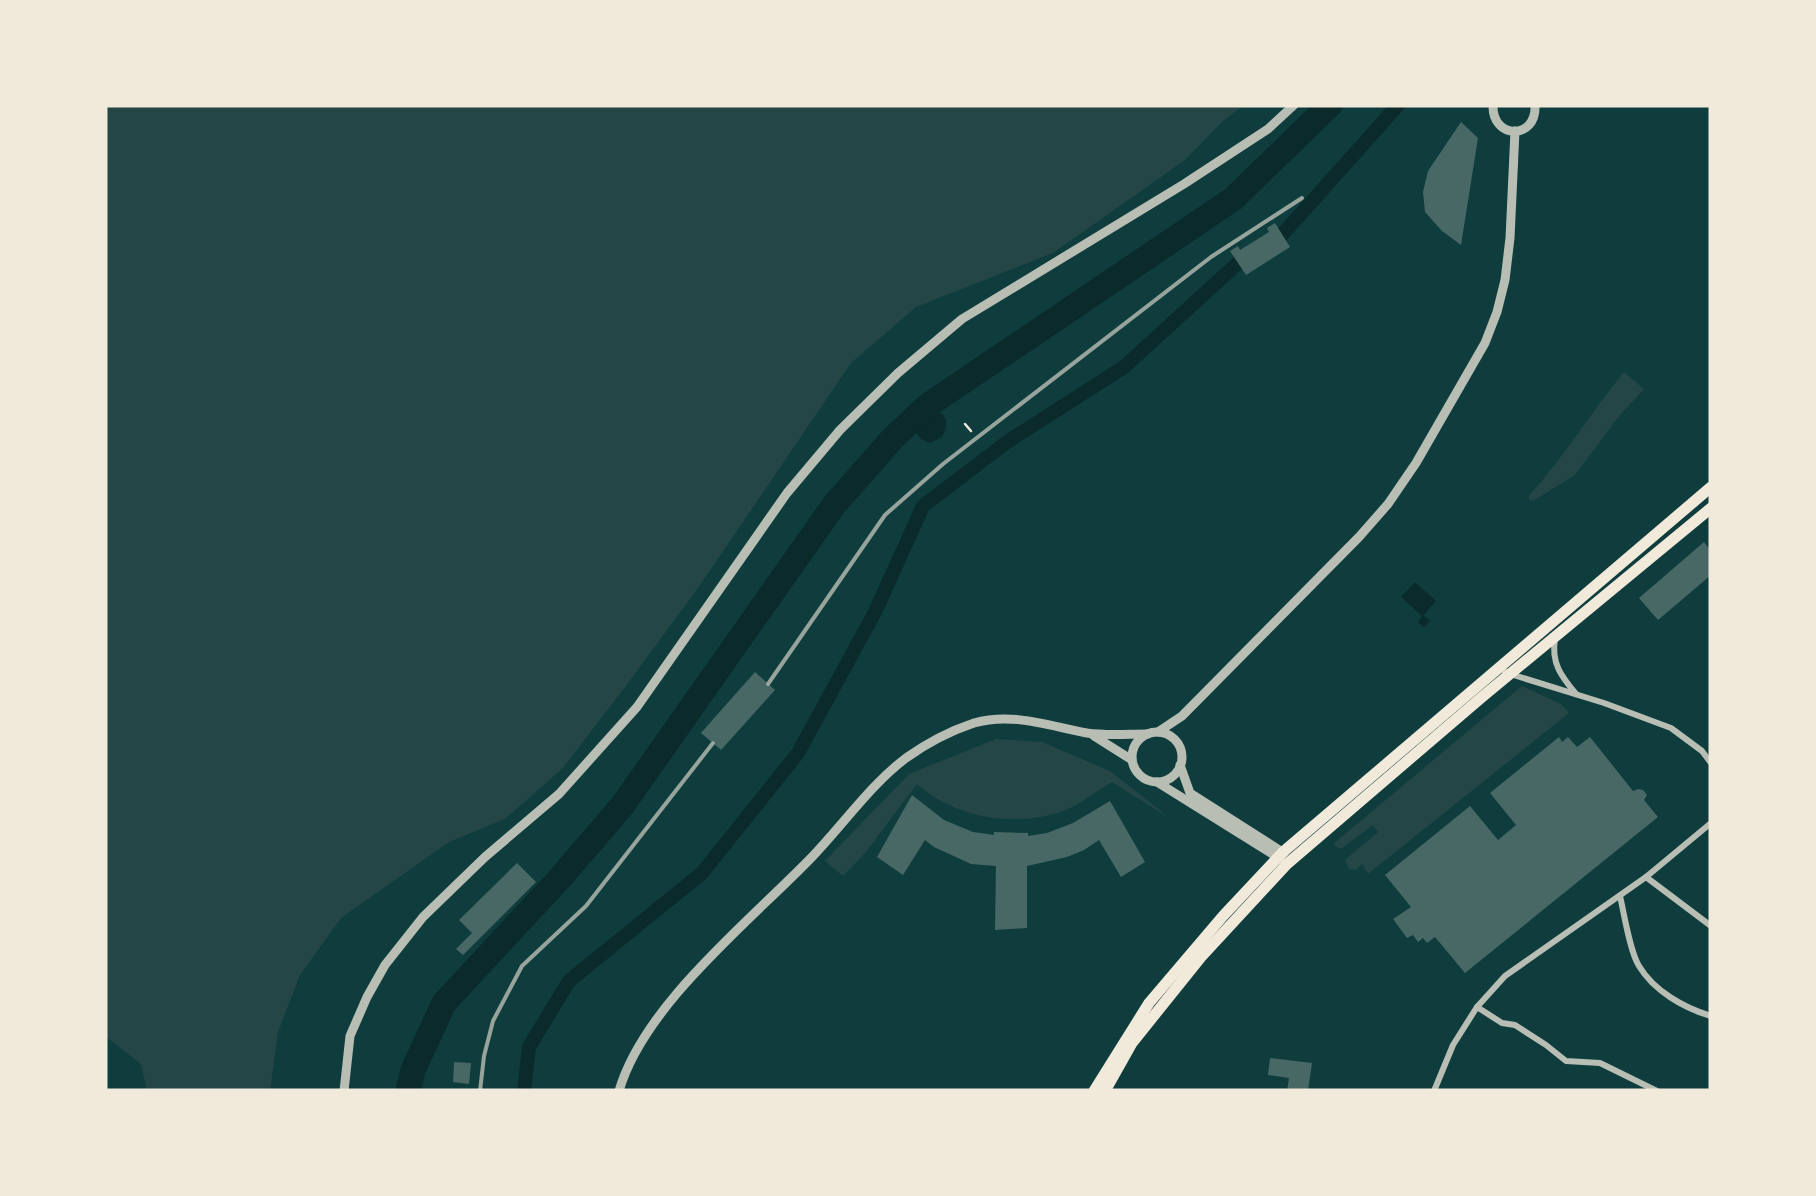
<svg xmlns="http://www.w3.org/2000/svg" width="1816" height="1196" font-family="'Golos Text',sans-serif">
	<rect width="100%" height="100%" fill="#0f3d3e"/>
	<g fill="#244646">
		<polygon points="105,105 1244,105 1223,121 1185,160 1053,253 916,307 851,363 698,588 628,683 563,768 505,819 449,842 341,918 300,975 278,1032 270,1091 147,1091 141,1064 105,1036"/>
		<path d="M 1624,372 L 1644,389 L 1619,416 L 1575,475 L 1533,501 L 1529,500 L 1529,496 C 1564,457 1591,412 1624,372 Z"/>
		<polygon points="1522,686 1561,704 1569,713 1368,874 1362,864 1356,870 1349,869 1345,860 1378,832 1373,825 1342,848 1338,848 1333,844"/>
		<path d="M 996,739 L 1042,742 L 1110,771 L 1171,819 L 1112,782 C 1095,792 1077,807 1058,813 C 1010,827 954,817 917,784 L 866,852 L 843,876 L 825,861 L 909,774 Z"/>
	</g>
	<g fill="#0a2a2b">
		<path d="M 928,410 C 947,411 950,422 942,437 L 930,443 L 921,439 L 912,428 Z"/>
		<polygon points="1415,582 1436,601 1424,615 1430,621 1424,627 1418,622 1422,616 1401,597"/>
	</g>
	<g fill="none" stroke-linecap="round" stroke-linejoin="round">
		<g stroke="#0a2a2b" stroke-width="14">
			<polyline points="1282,235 1398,105"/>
			<polyline points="524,1091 529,1047 569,981 702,873 798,753 875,612 923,506 1007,442 1124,367 1238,263"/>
		</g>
		<polyline stroke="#0a2a2b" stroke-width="25" points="408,1091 413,1070 444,1003 562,876 622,806 834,505 893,438 927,406 1233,199 1330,105"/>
	</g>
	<g fill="#486865">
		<polygon points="1461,122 1478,138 1461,245 1442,231 1425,212 1423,192 1428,171"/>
		<polygon points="1275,223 1290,247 1246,275 1230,251 1238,246 1240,250 1269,232 1267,228"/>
		<polygon points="1704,542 1711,551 1711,575 1658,620 1639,598"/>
		<polygon points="755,672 775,690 721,750 701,733"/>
		<polygon points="1559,737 1562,742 1568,737 1577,747 1590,737 1633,791 1638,789 1643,790 1647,795 1644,800 1658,817 1465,973 1435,937 1427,943 1423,938 1418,942 1413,935 1407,938 1393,919 1411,907 1385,875 1470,806 1498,840 1516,825 1490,793"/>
		<polygon points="912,795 944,820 973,832 994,835 994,832 1028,833 1028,836 1047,833 1073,823 1110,801 1145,862 1121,877 1099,840 1084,850 1067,857 1027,866 1027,928 995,930 996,866 971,864 934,847 925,840 903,875 877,857"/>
		<polygon points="517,863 536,882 463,955 456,949 472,933 459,920"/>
		<polygon points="1270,1058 1312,1063 1308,1091 1287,1091 1289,1078 1268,1075"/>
		<polygon points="454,1062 471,1063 469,1084 453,1082"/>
	</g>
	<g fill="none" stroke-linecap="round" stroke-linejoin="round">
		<polyline stroke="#f1e9da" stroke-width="2.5" points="965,424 971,431"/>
		<g stroke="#b8beb3" stroke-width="6">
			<path d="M 1555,639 C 1551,663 1561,676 1576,694"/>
			<polyline points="1498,667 1507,673 1604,703 1671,728 1702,751 1711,763"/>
			<polyline points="1646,877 1711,926"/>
			<path d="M 1620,896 C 1624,913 1630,952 1639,966 C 1654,991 1684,1008 1711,1016"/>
			<polyline points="1477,1007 1502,1023 1515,1025 1546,1045 1566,1061 1600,1063 1657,1091"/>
			<polyline points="1434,1091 1453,1045 1477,1007 1505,976 1646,877 1711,823"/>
		</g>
		<g stroke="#b8beb3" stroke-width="9">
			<path d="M 1493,105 C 1492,140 1537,140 1535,105"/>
			<polyline points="1158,732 1182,716 1359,537 1388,504 1416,463 1485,343 1497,312 1505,280 1510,238 1515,131"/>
			<circle cx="1157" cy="757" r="25"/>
			<polyline points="1094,736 1132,760"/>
			<polyline points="1180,765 1190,793 1284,853"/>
			<polyline points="1157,782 1282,860"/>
			<polyline points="344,1091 350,1036 367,997 385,965 423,917 485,857 559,794 637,707 787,493 840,430 898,373 962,319 1184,184 1268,129 1294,105"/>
			<path d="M 619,1091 C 644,1005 749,922 811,858 C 843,825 870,785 906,758 C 927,743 950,731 974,723 C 1013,712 1049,726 1087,733 C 1106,736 1128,734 1148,734"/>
		</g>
		<g stroke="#f1e9da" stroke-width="11">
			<polyline points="1094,1091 1149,1003 1223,916 1283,852 1711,487"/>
			<polyline points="1105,1091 1132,1043 1201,957 1287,864 1482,697 1711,508"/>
		</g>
		<g stroke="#97a49c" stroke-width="4">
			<polyline points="768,684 885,515 943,464 1211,257 1302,198"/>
			<polyline points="480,1091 484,1056 493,1021 522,966 586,906 713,743"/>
		</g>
	</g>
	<rect width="1816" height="1196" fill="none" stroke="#f1e9da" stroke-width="215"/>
</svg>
